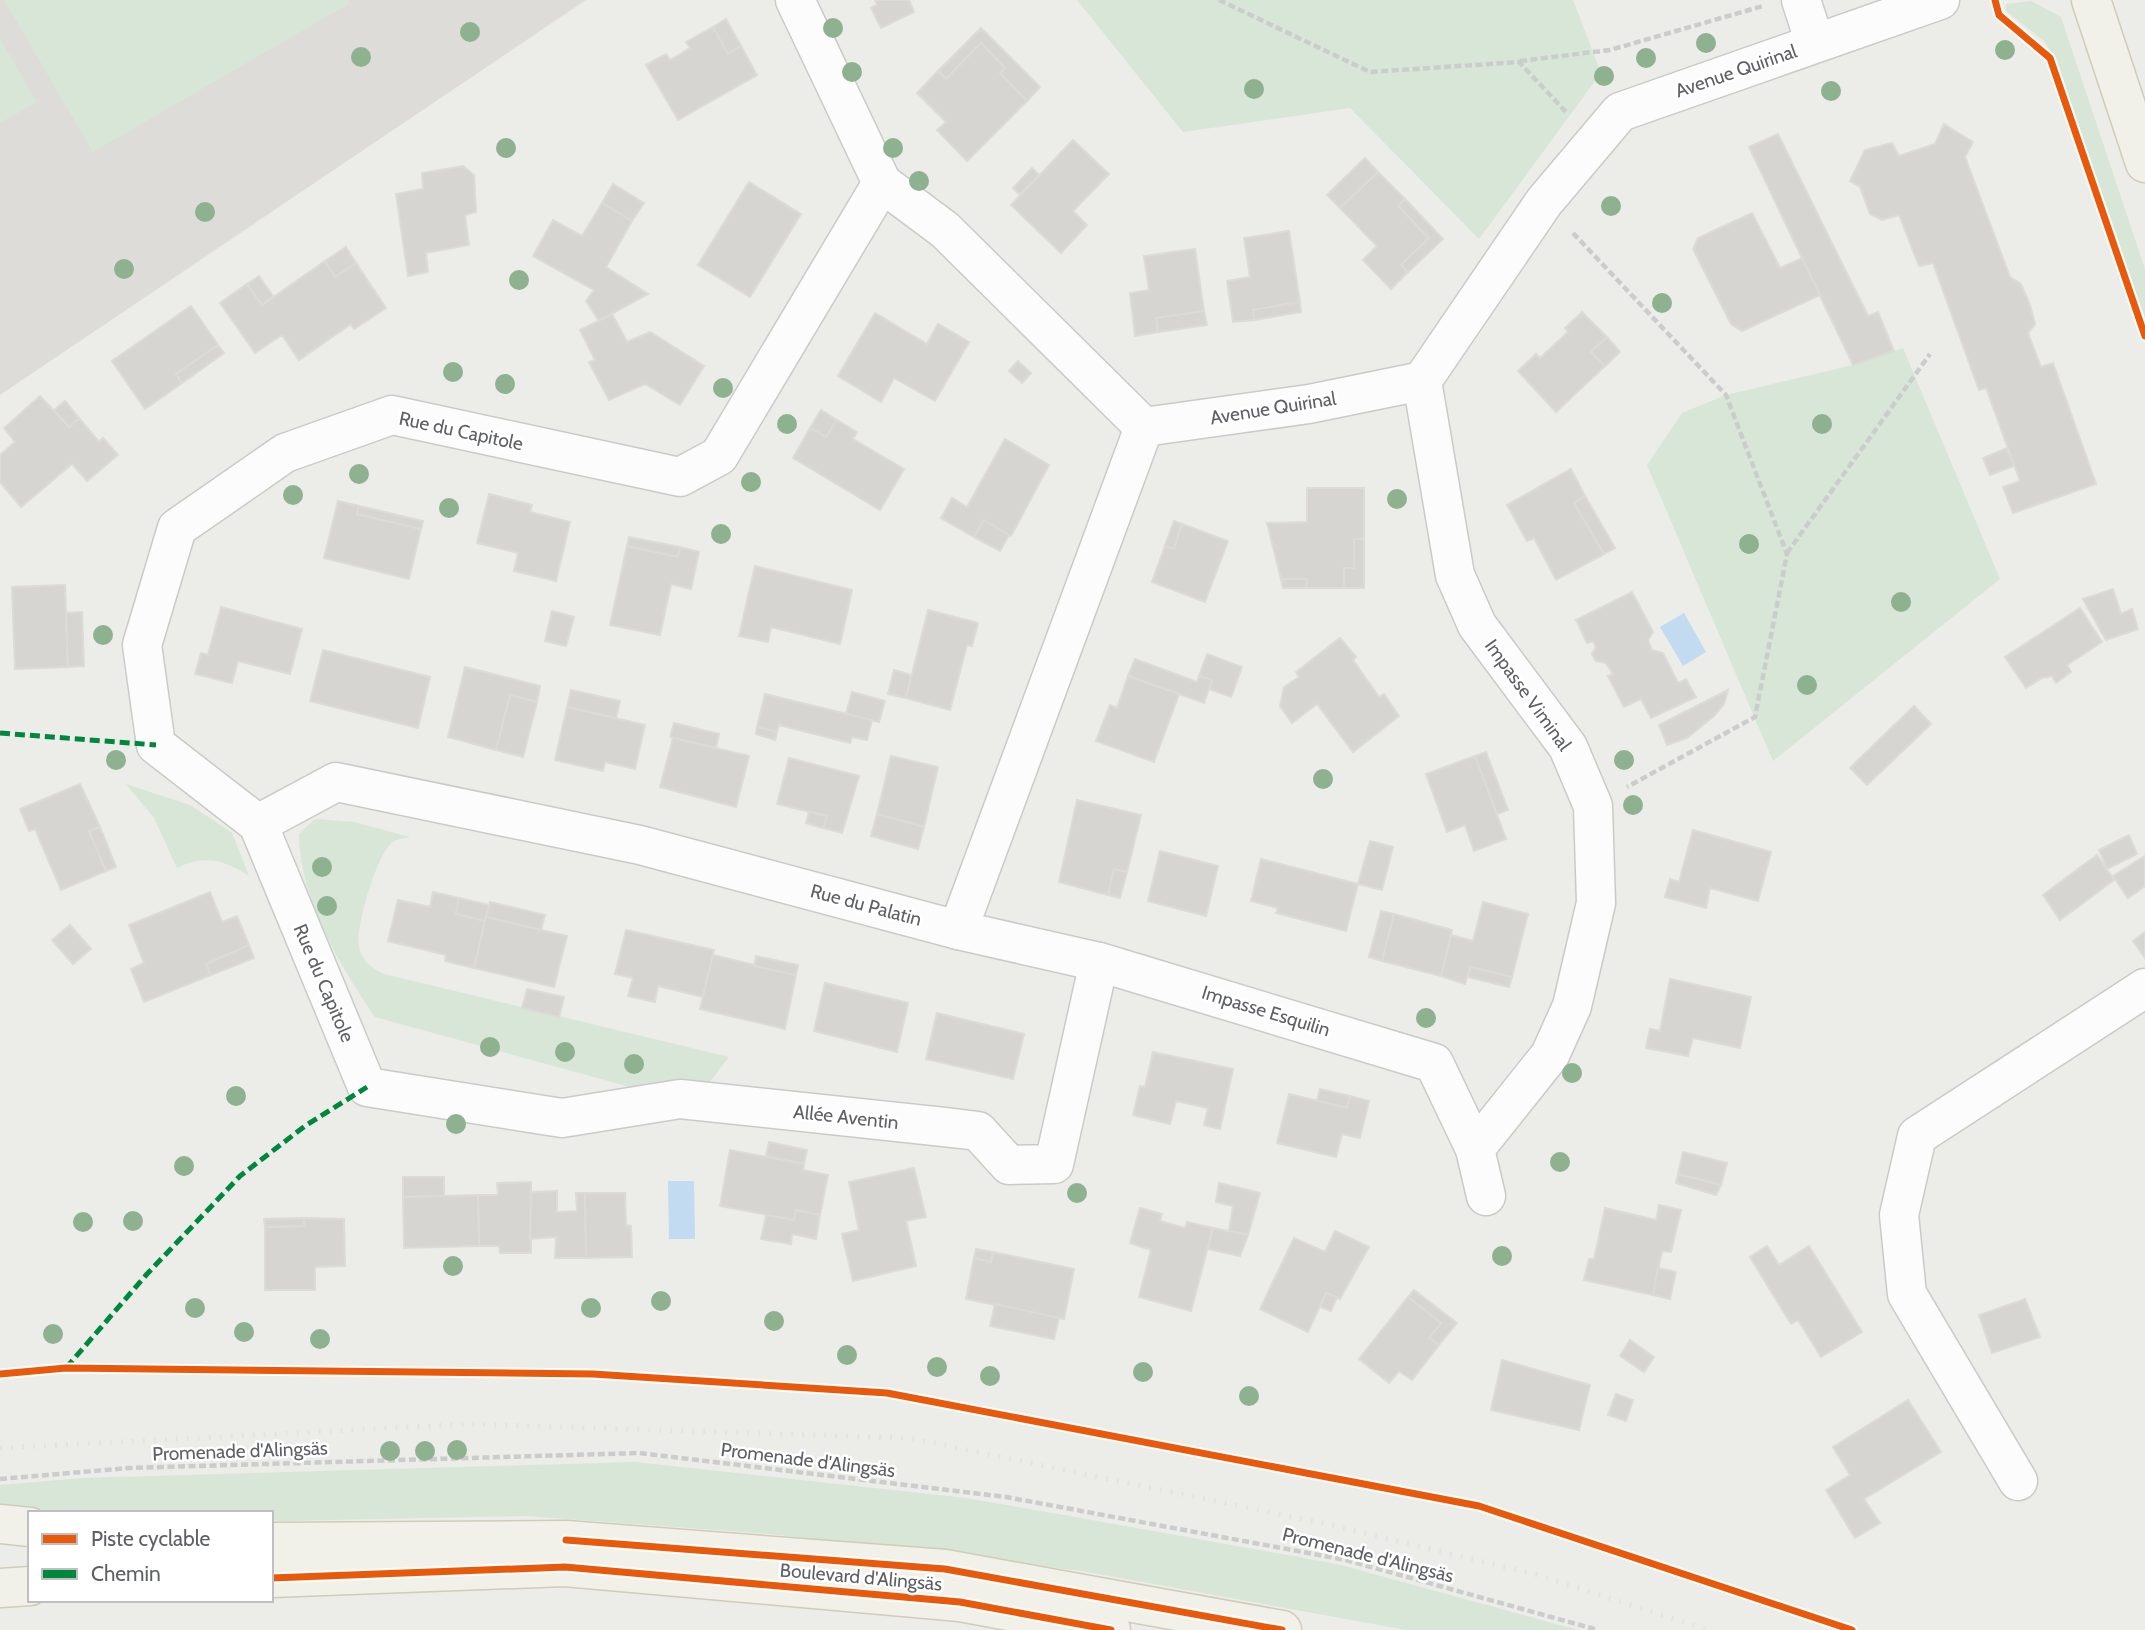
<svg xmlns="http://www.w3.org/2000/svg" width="2145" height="1630" font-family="Cabin,sans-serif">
	<rect width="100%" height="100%" fill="#ecece8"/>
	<polygon fill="#dedcd8" points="0,0 586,0 0,395"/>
	<g fill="#d7e6d6">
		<polygon points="4,0 348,0 350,3 93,152"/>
		<polygon points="1077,0 1573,0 1601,73 1479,239 1350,108 1183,132"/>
		<polygon points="2031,1 2061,17 2145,269 2145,322 2057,61 2044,41 2006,11 2006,4"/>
		<polygon points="0,39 37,102 0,123"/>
		<polygon points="1903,348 2000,579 1773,761 1647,465 1682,413 1726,395 1853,365"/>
		<path d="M 126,784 L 190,805 L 232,833 L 249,876 C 226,860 203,854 177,868 L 154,818 Z"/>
		<path d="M 315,819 L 354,822 L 410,837 C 405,838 398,839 394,841 C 377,851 355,929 359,947 C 362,962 372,968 384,974 L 729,1057 L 705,1088 L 641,1090 L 375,1017 C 339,964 300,900 299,834 Z"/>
		<polygon points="635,1462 966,1498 1064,1515 1337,1564 1578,1630 1406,1630 1082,1571 770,1534 526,1516 283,1521 271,1520 271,1513 30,1513 0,1509 0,1485 83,1478"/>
	</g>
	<g fill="#c2dbf0">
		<polygon points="1684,613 1706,652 1683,666 1660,627"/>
		<polygon points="668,1181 694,1181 695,1239 669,1239"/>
	</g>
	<g fill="#d6d5d2" stroke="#dcdbd7" stroke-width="2">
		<polygon points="875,0 909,0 914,12 881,28 871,8 877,5"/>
		<polygon points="726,19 741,46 728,54 713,27"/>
		<polygon points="713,27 728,54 741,46 757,75 678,120 646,65 666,54 670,60 690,48 686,42"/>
		<polygon points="981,28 1040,87 1027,101 1000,73 1005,68 981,43 946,79 938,71"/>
		<polygon points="981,43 1005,68 1000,73 1027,101 967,161 937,130 946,122 917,93 938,71 946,79"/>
		<polygon points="1944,124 1973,142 1965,157 2010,277 2021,284 2030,305 2035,324 2028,333 2041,367 2053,363 2096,484 2013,513 2003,487 2020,481 1986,388 1979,390 1933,263 1919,266 1899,215 1882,220 1870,214 1860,187 1850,181 1865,150 1892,143 1899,156 1935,144"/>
		<polygon points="1778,134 1868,316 1878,312 1894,351 1853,365 1749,147"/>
		<polygon points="1073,140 1109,174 1073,211 1087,225 1061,253 1011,205"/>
		<polygon points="1365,158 1378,172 1340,208 1327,195"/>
		<polygon points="463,166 474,175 476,212 465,215 469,245 426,253 428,272 408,276 396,194 423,189 422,173"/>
		<polygon points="1032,168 1039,175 1020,195 1013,188"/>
		<polygon points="1378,172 1405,199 1398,206 1429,238 1401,265 1408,272 1391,289 1363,260 1377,246 1340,208"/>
		<polygon points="749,182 801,214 750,297 698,265"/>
		<polygon points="613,184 644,203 632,221 602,203"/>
		<polygon points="1405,199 1443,239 1408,272 1401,265 1429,238 1398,206"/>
		<polygon points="602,203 632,221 606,267 648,294 599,321 586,301 594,290 533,256 553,220 582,236"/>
		<polygon points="1752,213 1780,268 1802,258 1820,295 1742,331 1731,324 1693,249 1698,238"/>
		<polygon points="1289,231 1300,302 1253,310 1254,320 1233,322 1227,281 1250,277 1244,238"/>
		<polygon points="346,247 356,263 335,277 325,261"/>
		<polygon points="1195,249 1204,311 1156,318 1158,332 1135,336 1130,293 1149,290 1144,256"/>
		<polygon points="325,261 335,277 356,263 386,308 354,329 351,324 299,360 282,335 255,353 220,303 247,284 262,305"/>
		<polygon points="259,276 273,296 262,305 247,284"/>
		<polygon points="1300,302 1301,312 1254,320 1253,310"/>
		<polygon points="191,306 218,345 176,374 182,383 145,409 112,361"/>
		<polygon points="1204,311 1207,325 1158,332 1156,318"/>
		<polygon points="1582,312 1607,337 1591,352 1605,366 1556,412 1518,371 1536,354 1540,358 1568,332 1565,328"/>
		<polygon points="875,313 927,344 938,324 969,342 935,401 894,378 881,402 838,376"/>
		<polygon points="612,314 627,342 650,332 704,366 680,405 645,384 609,400 589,362 595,360 580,330"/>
		<polygon points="1607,337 1620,352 1605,366 1591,352"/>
		<polygon points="218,345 224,353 182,383 176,374"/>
		<polygon points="1018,361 1031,373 1022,383 1009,371"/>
		<polygon points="40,396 69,427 79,418 99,442 103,438 118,455 87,481 72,464 21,507 0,482 0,455 15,442 4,428"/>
		<polygon points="65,401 79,418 69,427 54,410"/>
		<polygon points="821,410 837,420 826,437 810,428"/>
		<polygon points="837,420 857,432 853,439 904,469 880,510 793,458 810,428 826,437"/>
		<polygon points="1005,439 1049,465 1011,536 984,520 974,537 941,518 952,498 967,507"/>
		<polygon points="2007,448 2014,466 1990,475 1983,458"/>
		<polygon points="1571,469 1585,496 1574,503 1604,554 1556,580 1534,538 1527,541 1507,505"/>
		<polygon points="1307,488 1364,488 1364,539 1354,539 1354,568 1344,568 1344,588 1306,588 1307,579 1281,579 1267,523 1307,522"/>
		<polygon points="489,494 532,505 530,512 570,522 556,581 514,571 518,553 477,543"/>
		<polygon points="1585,496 1615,548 1604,554 1574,503"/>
		<polygon points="338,501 359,506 357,514 421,529 409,579 324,558"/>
		<polygon points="359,506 423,521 421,529 357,514"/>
		<polygon points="984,520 1009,535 1000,551 974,537"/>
		<polygon points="1174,521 1182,524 1174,549 1165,546"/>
		<polygon points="1182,524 1228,541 1205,602 1152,582 1165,546 1174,549"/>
		<polygon points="629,537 680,547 678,557 627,546"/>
		<polygon points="1354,539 1364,539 1364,588 1344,588 1344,568 1354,568"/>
		<polygon points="627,546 678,557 680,547 699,552 691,589 671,584 660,635 610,625"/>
		<polygon points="755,566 852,590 840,644 771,627 768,642 739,636"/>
		<polygon points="1281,579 1307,579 1306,588 1283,588"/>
		<polygon points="65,585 68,667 15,669 12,587"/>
		<polygon points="2113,589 2121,614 2132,609 2138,629 2106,640 2083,599"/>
		<polygon points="1632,592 1653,632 1648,640 1652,650 1663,653 1678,683 1686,679 1696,697 1651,718 1641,699 1624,707 1608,676 1613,674 1606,663 1596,661 1592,654 1596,647 1593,641 1587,643 1576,620"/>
		<polygon points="221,607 302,629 290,674 238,661 232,683 195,674 201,653 208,655"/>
		<polygon points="2080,608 2102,642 2067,665 2071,672 2056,683 2052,676 2042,678 2026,688 2005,657"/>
		<polygon points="928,610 978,623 972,646 967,645 950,710 906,698"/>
		<polygon points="552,611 574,617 566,646 545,641"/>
		<polygon points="82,612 84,666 68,667 66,613"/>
		<polygon points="1340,638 1356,657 1353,660 1379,697 1384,694 1399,716 1353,752 1317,704 1292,723 1280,706 1284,687 1299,677 1296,672"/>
		<polygon points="323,650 430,677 418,728 310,701"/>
		<polygon points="1207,654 1242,667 1231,697 1209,689 1212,680 1199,676"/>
		<polygon points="1135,659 1197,682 1199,676 1212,680 1204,703 1128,676"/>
		<polygon points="465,667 540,686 537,702 510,695 496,750 448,737"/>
		<polygon points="894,670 911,675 906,698 888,694"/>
		<polygon points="1128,676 1179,694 1154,762 1096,741 1110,705 1117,708"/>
		<polygon points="571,690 620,701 616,718 567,707"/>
		<polygon points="1728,690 1724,704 1715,715 1687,738 1667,745 1659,725"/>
		<polygon points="852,692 885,701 879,722 846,714"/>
		<polygon points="765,694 872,720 867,740 852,737 850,743 779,725 777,732 757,727"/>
		<polygon points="510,695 537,702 523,757 496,750"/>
		<polygon points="1914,706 1931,724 1867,785 1850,768"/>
		<polygon points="567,707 645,725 635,769 605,762 603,771 555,760"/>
		<polygon points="674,723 719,734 716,748 670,737"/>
		<polygon points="757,727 777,732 775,740 756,734"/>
		<polygon points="673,738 749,756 736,807 660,787"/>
		<polygon points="1486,752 1508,810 1497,814 1475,756"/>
		<polygon points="891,756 938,767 924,827 877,814"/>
		<polygon points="1475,756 1506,839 1474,851 1465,825 1447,832 1426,774"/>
		<polygon points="789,758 859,776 842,833 823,828 827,816 777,804"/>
		<polygon points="80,784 100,827 89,831 106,871 61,890 35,829 29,831 20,809"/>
		<polygon points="1077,800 1141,815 1127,872 1114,869 1108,895 1059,882"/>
		<polygon points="809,812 827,816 823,828 806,823"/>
		<polygon points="877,814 924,827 918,849 871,836"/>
		<polygon points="100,827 116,867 106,871 89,831"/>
		<polygon points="1693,830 1771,852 1758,901 1710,888 1706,908 1665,897 1670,879 1679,882"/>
		<polygon points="2129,835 2137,854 2107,869 2099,850"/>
		<polygon points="1370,841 1393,847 1382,890 1358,884"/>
		<polygon points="1160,851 1218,866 1206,916 1148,901"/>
		<polygon points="2097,855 2114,880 2060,920 2043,895"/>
		<polygon points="2145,856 2145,886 2128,898 2113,876"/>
		<polygon points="1261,859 1358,884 1346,931 1276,913 1278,908 1251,901"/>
		<polygon points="1114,869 1127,872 1120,898 1108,895"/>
		<polygon points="210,892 222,922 237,916 249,945 206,964 211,975 144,1002 131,969 144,963 129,925"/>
		<polygon points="433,892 459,898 456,914 485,921 474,968 445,961 446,955 388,941 398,900 430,907"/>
		<polygon points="459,898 489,905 485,921 456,914"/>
		<polygon points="490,902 545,915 541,930 486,917"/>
		<polygon points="1483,902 1528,914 1512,977 1470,967 1465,984 1441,976 1451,935 1473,941"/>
		<polygon points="1381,911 1394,914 1382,961 1369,957"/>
		<polygon points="1394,914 1452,930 1441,976 1382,961"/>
		<polygon points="486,917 567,936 554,987 474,968"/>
		<polygon points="70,925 91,949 73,964 52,940"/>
		<polygon points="626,930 714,950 703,997 658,986 655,1002 628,996 633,978 615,974"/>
		<polygon points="2145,932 2145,958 2133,941"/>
		<polygon points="249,945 254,958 211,975 206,964"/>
		<polygon points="713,955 796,975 785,1029 700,1009"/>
		<polygon points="756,956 798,965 796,975 754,966"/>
		<polygon points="1470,967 1512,977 1509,987 1468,977"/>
		<polygon points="1670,979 1751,997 1740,1048 1693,1038 1688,1056 1646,1048 1650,1029 1660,1031"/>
		<polygon points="825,983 908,1003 897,1052 814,1031"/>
		<polygon points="527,989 564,997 559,1017 522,1008"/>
		<polygon points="937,1013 1024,1034 1013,1079 926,1059"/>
		<polygon points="1153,1052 1233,1069 1220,1129 1204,1125 1208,1108 1176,1101 1170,1124 1133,1115 1140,1086 1145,1087"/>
		<polygon points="1320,1089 1350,1096 1347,1108 1317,1101"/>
		<polygon points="1289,1094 1347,1108 1350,1096 1369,1101 1360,1138 1342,1134 1336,1157 1277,1143"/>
		<polygon points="769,1142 807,1150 804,1164 766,1156"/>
		<polygon points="730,1150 804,1164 803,1170 828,1175 820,1215 796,1210 794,1220 720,1206"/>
		<polygon points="1683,1152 1727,1163 1721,1185 1678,1174"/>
		<polygon points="914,1168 926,1217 906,1221 916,1266 853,1281 842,1234 859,1230 849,1182"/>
		<polygon points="1678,1174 1721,1185 1716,1195 1676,1183"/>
		<polygon points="403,1177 444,1177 444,1196 403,1197"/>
		<polygon points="531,1182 531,1253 500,1253 499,1246 479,1246 478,1195 498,1195 497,1183"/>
		<polygon points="1219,1183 1260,1193 1248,1235 1229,1231 1233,1206 1216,1202"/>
		<polygon points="557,1191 557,1212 577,1211 576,1193 585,1193 586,1258 555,1258 556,1237 530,1239 531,1192"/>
		<polygon points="585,1193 625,1193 626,1225 631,1226 632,1257 586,1258"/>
		<polygon points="478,1195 479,1246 404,1248 403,1197"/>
		<polygon points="1659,1205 1681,1210 1671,1252 1662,1251 1653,1295 1584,1280 1589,1259 1594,1259 1605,1208 1656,1220"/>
		<polygon points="1140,1208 1162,1214 1160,1221 1185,1228 1187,1222 1213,1228 1191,1311 1139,1297 1151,1250 1130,1243"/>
		<polygon points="796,1210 820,1215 816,1239 792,1234 791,1244 761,1239 766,1215 794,1220"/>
		<polygon points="304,1218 344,1219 345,1266 315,1267 315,1290 265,1290 265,1227 304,1226"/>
		<polygon points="304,1218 304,1226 265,1227 264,1219"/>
		<polygon points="1213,1228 1248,1235 1240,1256 1208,1249"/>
		<polygon points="1335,1231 1369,1247 1340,1299 1326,1293 1308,1332 1260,1309 1294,1238 1325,1252"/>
		<polygon points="1767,1246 1779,1265 1809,1246 1862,1332 1821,1357 1798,1320 1791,1324 1750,1257"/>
		<polygon points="976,1249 993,1252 991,1262 974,1258"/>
		<polygon points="993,1252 1074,1269 1064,1319 966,1299 974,1258 991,1262"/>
		<polygon points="1658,1268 1676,1272 1670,1299 1653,1295"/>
		<polygon points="1414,1290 1457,1323 1439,1345 1429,1338 1441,1323 1408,1297"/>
		<polygon points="1326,1293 1337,1297 1331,1311 1320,1307"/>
		<polygon points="1408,1297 1441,1323 1429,1338 1439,1345 1412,1380 1399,1371 1389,1383 1359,1359"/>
		<polygon points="2025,1299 2040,1337 1992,1353 1979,1315"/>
		<polygon points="995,1304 1059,1318 1054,1339 990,1326"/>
		<polygon points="1630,1340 1654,1357 1644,1372 1620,1356"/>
		<polygon points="1502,1360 1590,1385 1579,1430 1491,1410"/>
		<polygon points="1616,1394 1633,1400 1626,1421 1608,1415"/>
		<polygon points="1908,1400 1941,1452 1864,1499 1880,1523 1855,1538 1826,1490 1850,1475 1833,1447"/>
	</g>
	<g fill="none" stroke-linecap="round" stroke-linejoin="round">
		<g stroke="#cacac9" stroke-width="41">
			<g id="minor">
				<polyline points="795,0 882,183 945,230 1144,427 1309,404 1422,381 1544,202 1620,112 1940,0"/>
				<polyline points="1801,0 1815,43"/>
				<polyline points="882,183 719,456 680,477 392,415 285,453 177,528 142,645 156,745 258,824 367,1087 562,1118 680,1099 944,1127 978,1131 1009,1165 1054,1164 1099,962"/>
				<polyline points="1422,381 1455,575 1477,625 1568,747 1593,806 1596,903 1572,1006 1550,1055 1475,1149"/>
				<polyline points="258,824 336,782 640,845 958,930 1144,427"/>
				<polyline points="958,930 1099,962 1434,1063 1475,1149 1486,1196"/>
				<polyline points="2018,1481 1907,1294 1899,1215 1917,1136 2145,988"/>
			</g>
		</g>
		<g stroke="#d0ccb9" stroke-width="41">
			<g id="major">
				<polyline points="2091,0 2145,163"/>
				<polyline points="0,1524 30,1527"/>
				<polyline points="271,1542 566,1540 945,1569 1282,1630"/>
				<polyline points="271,1578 565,1567 960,1602 1111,1630"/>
				<polyline points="0,1588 30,1586"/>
			</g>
		</g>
		<g stroke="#cacdcb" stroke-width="4.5" stroke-dasharray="7 3.5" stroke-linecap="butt">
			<polyline points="1219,0 1370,72 1519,62 1566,112"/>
			<polyline points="1520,61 1610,50 1763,6"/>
			<polyline points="1573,233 1726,395 1787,554 1755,717 1627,787"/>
			<polyline points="1787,553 1930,354"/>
			<polyline points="0,1479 129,1468 639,1453 1006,1497 1346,1560 1598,1630"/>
		</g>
		<use href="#minor" stroke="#fcfcfc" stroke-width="38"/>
		<use href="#major" stroke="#f2f1e9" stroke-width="38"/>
		<polyline stroke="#e3e3e2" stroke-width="5" stroke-dasharray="2 9" stroke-linecap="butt" points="0,1448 468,1424 909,1438 1327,1524 1538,1575 1708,1630"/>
		<g stroke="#00873e" stroke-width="5" stroke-dasharray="10 5" stroke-linecap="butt">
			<polyline points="0,733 156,745"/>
			<polyline points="66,1368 147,1274 240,1176 305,1126 367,1087"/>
		</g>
		<g stroke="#fff" stroke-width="11">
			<g id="cycleway">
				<polyline points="1995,0 1999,15 2050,58 2145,336"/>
				<polyline points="0,1374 66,1368 593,1374 887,1393 1479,1506 1852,1630"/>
				<polyline points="566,1540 945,1569 1282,1630"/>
				<polyline points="271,1578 565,1567 960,1602 1111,1630"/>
			</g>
		</g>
		<use href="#cycleway" stroke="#e8590c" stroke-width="7"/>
	</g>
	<g fill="#8eb18f">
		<circle cx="833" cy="28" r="10"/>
		<circle cx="470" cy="32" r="10"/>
		<circle cx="1706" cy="43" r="10"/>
		<circle cx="2005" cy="50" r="10"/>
		<circle cx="361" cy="57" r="10"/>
		<circle cx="1646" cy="58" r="10"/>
		<circle cx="852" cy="72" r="10"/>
		<circle cx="1604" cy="76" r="10"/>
		<circle cx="1254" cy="89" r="10"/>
		<circle cx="1831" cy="91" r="10"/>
		<circle cx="506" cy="148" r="10"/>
		<circle cx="893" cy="148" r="10"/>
		<circle cx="919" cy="181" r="10"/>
		<circle cx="1611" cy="206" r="10"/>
		<circle cx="205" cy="212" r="10"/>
		<circle cx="124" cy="269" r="10"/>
		<circle cx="519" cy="280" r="10"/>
		<circle cx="1662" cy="303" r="10"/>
		<circle cx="453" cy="372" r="10"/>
		<circle cx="505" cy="384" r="10"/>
		<circle cx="723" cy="388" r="10"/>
		<circle cx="787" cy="424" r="10"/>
		<circle cx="1822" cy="424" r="10"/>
		<circle cx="359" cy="474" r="10"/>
		<circle cx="751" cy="482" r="10"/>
		<circle cx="293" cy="495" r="10"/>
		<circle cx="1397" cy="499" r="10"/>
		<circle cx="449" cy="508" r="10"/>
		<circle cx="721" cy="534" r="10"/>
		<circle cx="1749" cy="544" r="10"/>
		<circle cx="1901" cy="602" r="10"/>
		<circle cx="103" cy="635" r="10"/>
		<circle cx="1807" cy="685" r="10"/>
		<circle cx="116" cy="760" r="10"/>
		<circle cx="1624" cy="760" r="10"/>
		<circle cx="1323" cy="779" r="10"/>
		<circle cx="1633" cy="805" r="10"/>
		<circle cx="322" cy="867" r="10"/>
		<circle cx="327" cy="906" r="10"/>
		<circle cx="1426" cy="1018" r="10"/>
		<circle cx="490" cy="1047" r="10"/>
		<circle cx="565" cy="1052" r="10"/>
		<circle cx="634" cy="1064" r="10"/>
		<circle cx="1572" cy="1073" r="10"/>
		<circle cx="236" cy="1096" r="10"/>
		<circle cx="456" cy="1124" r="10"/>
		<circle cx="1560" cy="1162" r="10"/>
		<circle cx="184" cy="1166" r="10"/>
		<circle cx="1077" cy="1193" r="10"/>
		<circle cx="133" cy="1221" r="10"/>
		<circle cx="83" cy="1222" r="10"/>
		<circle cx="1502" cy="1256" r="10"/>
		<circle cx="453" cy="1266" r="10"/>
		<circle cx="661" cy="1301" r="10"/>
		<circle cx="195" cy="1308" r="10"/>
		<circle cx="591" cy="1308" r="10"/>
		<circle cx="774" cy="1321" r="10"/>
		<circle cx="244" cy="1332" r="10"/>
		<circle cx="53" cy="1334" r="10"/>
		<circle cx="320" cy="1339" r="10"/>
		<circle cx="847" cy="1355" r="10"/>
		<circle cx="937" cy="1367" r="10"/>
		<circle cx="1143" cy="1372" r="10"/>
		<circle cx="990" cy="1376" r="10"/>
		<circle cx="1249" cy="1396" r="10"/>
		<circle cx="457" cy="1450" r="10"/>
		<circle cx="390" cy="1451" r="10"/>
		<circle cx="425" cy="1451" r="10"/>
	</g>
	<g text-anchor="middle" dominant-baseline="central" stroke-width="5" stroke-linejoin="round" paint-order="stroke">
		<g font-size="19" fill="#5e6064" stroke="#fff">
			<text transform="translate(1736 71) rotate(-19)">Avenue Quirinal</text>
			<text transform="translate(1273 408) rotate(-9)">Avenue Quirinal</text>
			<text transform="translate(461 431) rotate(12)">Rue du Capitole</text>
			<text transform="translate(1528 695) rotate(54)">Impasse Viminal</text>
			<text transform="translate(866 905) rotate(15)">Rue du Palatin</text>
			<text transform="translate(324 983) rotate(67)">Rue du Capitole</text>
			<text transform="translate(1266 1011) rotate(17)">Impasse Esquilin</text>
			<text transform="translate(846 1117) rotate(6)">Allée Aventin</text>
			<text transform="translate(240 1451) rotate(-2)">Promenade d'Alingsäs</text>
			<text transform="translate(808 1460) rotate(7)">Promenade d'Alingsäs</text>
			<text transform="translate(1368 1555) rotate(14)">Promenade d'Alingsäs</text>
			<text transform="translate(861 1577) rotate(5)">Boulevard d'Alingsäs</text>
		</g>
	</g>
	<rect x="28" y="1511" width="245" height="91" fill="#ffffff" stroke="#bfbfc1" stroke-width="2"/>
	<rect x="42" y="1534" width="35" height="10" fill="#e8590c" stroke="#bfbfc1" stroke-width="2"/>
	<text x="91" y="1546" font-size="21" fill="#5e6064">Piste cyclable</text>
	<rect x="42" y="1569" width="35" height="10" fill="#00873e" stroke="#bfbfc1" stroke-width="2"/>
	<text x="91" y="1581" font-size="21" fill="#5e6064">Chemin</text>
</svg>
